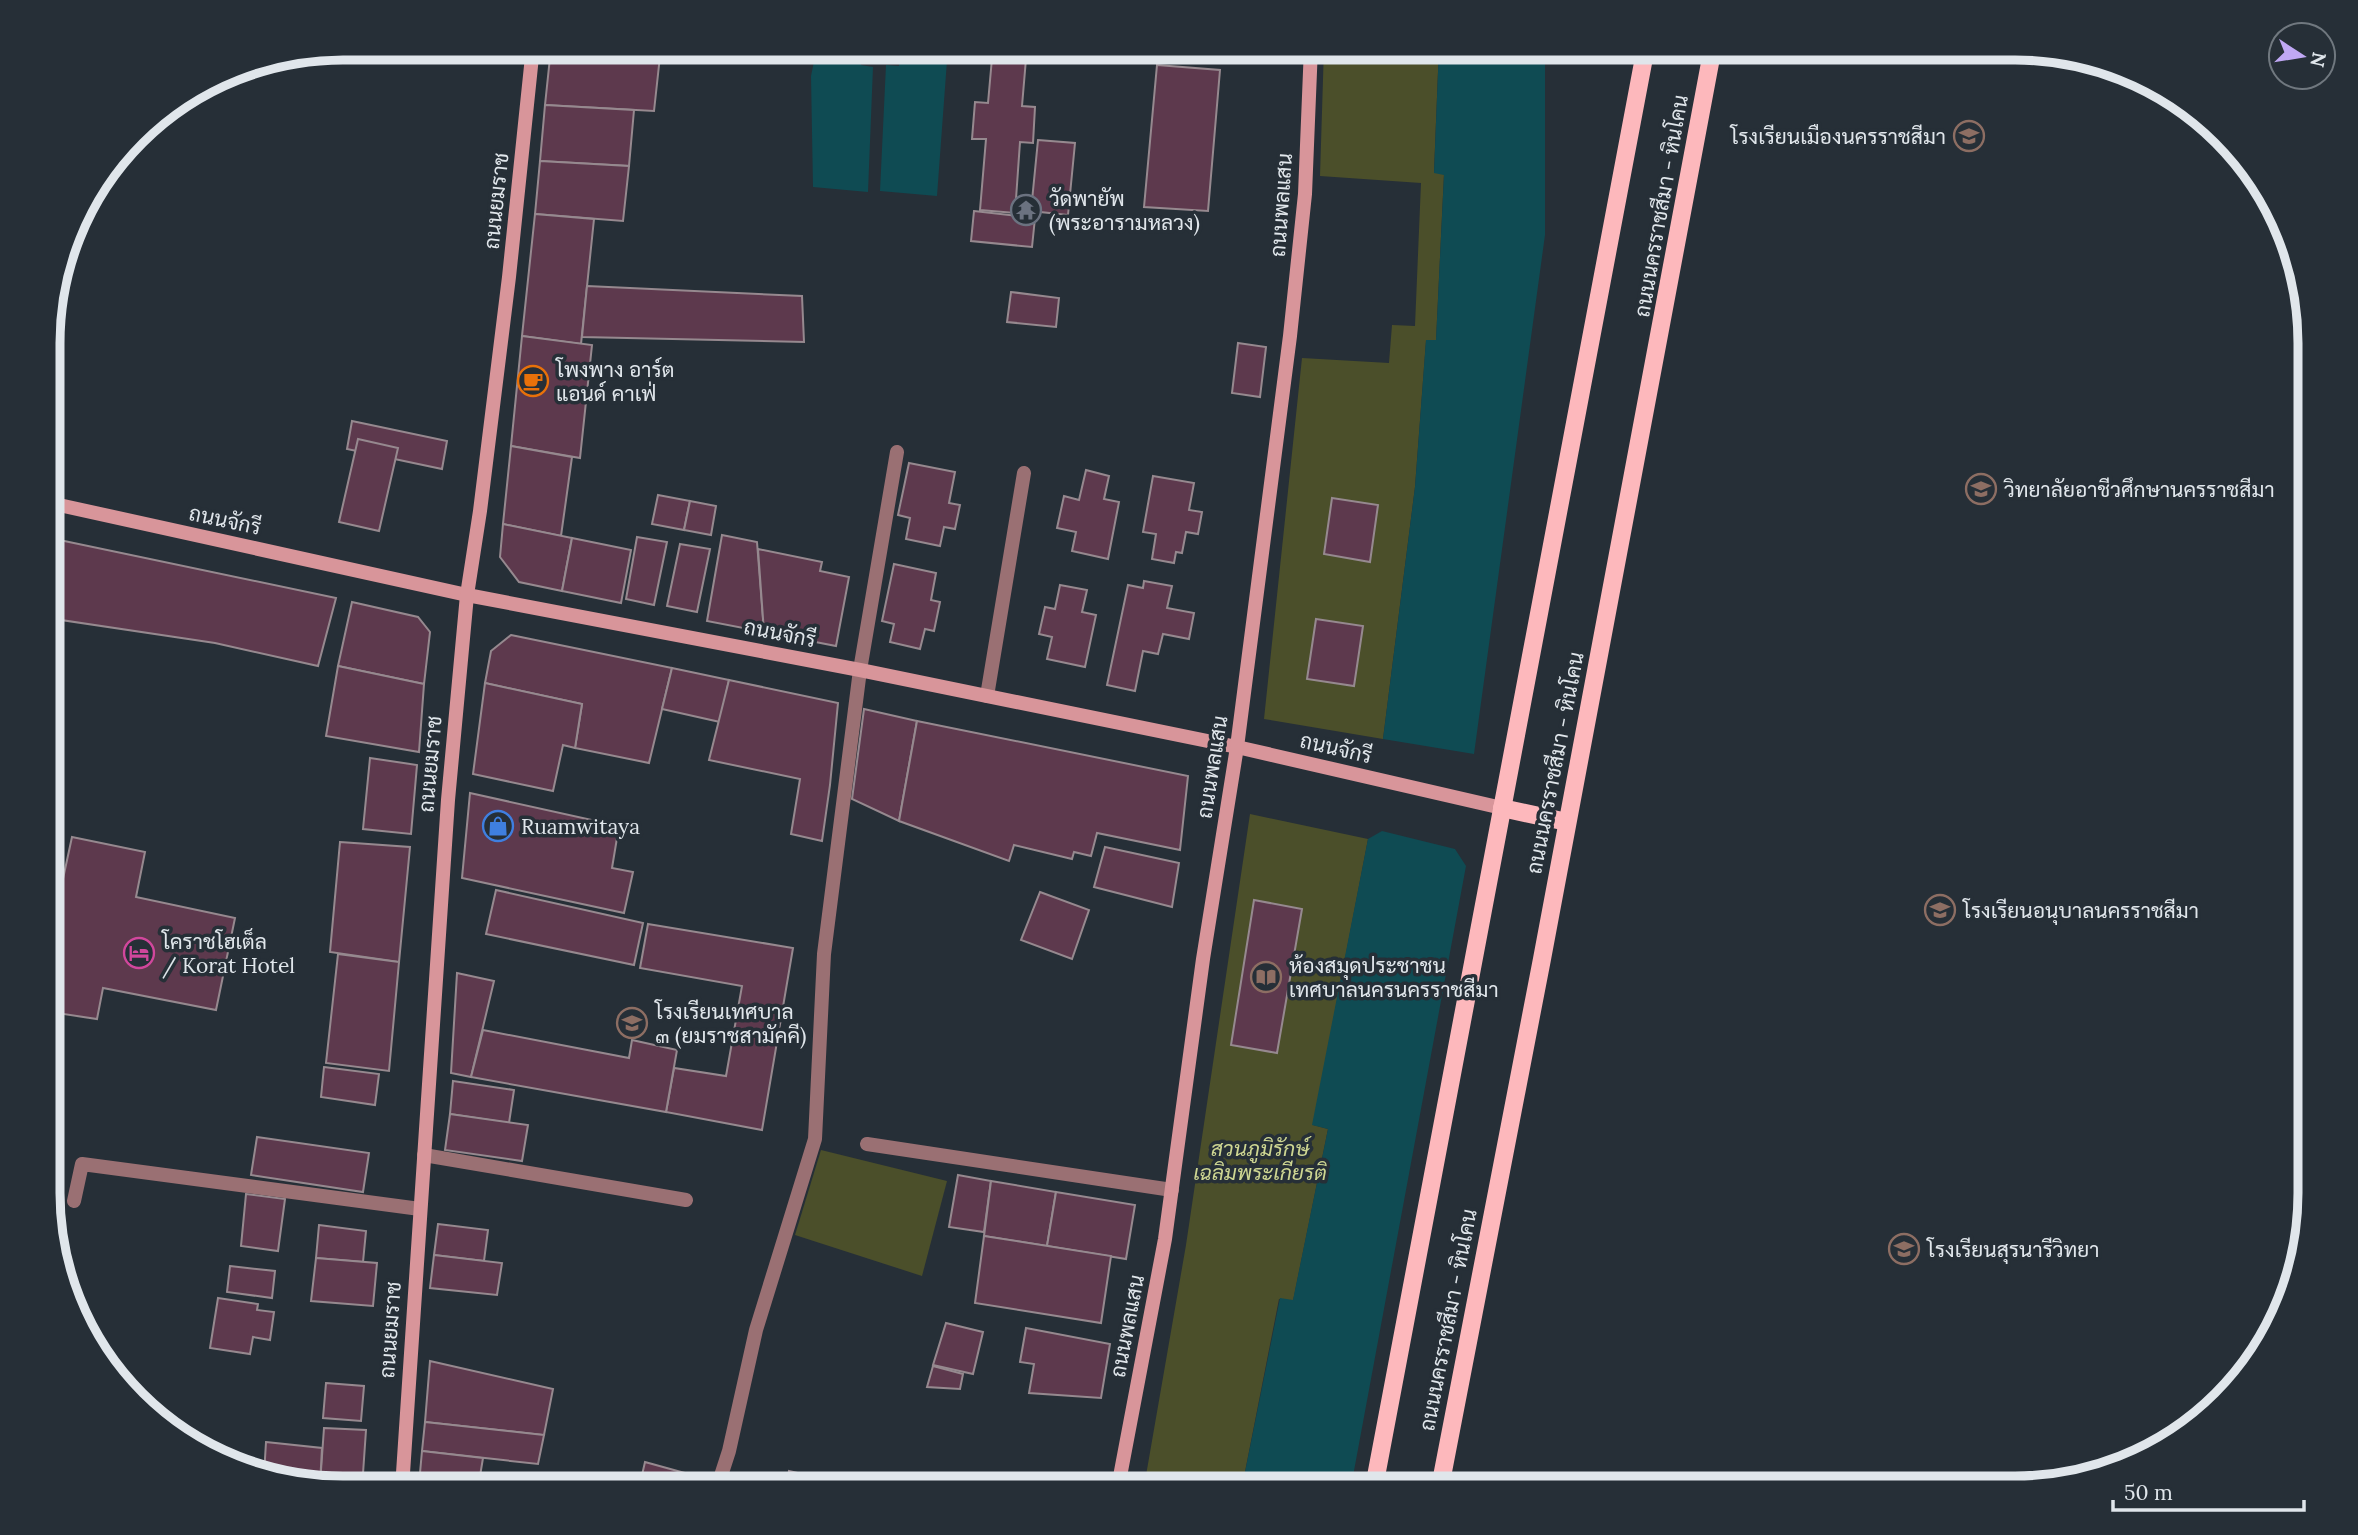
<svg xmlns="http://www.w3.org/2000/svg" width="2358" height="1535" font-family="Lora,Sarabun,serif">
	<rect width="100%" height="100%" fill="#262f37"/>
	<g fill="#4b4f2a">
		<polygon points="1324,47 1439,47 1434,172 1444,174 1436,341 1426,341 1415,487 1383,739 1264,719 1302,358 1389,363 1392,325 1415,326 1421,183 1320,176"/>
		<polygon points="1250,814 1368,839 1313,1125 1328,1129 1293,1301 1279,1299 1242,1487 1144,1487 1186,1245"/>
		<polygon points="821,1150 947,1181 922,1276 795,1235"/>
	</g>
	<g fill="#0f4b53">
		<polygon points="817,47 862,49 861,65 873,67 868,192 813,187 811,76"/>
		<polygon points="931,47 948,47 937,196 880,191 886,65 899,66 900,51 930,55"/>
		<polygon points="1439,47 1545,47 1545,235 1474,754 1383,739 1415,487 1426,340 1436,340 1444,175 1434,173"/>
		<polygon points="1382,831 1455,849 1466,866 1351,1487 1242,1487 1280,1298 1293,1300 1328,1129 1312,1125 1368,839"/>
	</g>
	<g fill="#5d394d" stroke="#96898f" stroke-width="2">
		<polygon points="551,47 626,47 626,52"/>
		<polygon points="626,47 698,47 697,58 626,52"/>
		<polygon points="698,47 768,47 767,63 697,58"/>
		<polygon points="993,47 1027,47 1022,106 1035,107 1033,143 1020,142 1015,213 980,210 986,139 972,139 975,102 988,103"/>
		<polygon points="551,48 660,56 654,111 545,105"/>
		<polygon points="1157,65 1220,70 1208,211 1144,207"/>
		<polygon points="545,105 634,110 629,166 540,161"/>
		<polygon points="1038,140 1075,143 1068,215 1031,211"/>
		<polygon points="540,161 629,166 623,221 535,214"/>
		<polygon points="974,211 1035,218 1032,247 971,241"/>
		<polygon points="535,214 594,219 581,344 522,336"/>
		<polygon points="587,286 802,296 804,342 582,337"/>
		<polygon points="1011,292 1059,298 1056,327 1007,322"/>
		<polygon points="522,336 592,345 580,458 511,446"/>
		<polygon points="1238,343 1266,347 1260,397 1232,393"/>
		<polygon points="352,421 447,441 442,469 347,449"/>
		<polygon points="358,439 398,448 379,531 339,522"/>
		<polygon points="511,446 572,457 561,536 503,524"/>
		<polygon points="909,463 955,472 949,503 960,505 955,529 944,527 940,546 906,539 910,518 898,515"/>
		<polygon points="1086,470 1109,476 1104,499 1119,502 1108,559 1072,551 1076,532 1057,528 1064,496 1079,500"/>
		<polygon points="1153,476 1194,483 1189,510 1202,512 1198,534 1186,532 1182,553 1176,552 1174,563 1152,559 1156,534 1143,532"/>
		<polygon points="658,495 690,501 684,530 652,524"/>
		<polygon points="1332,498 1378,505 1370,562 1324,554"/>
		<polygon points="690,501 716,506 711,535 684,530"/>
		<polygon points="503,524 572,538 562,591 519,582 500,557"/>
		<polygon points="722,535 757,542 764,632 707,621"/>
		<polygon points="637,537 667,542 654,605 626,599"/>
		<polygon points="50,538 336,598 318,666 215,643 54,619 50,638"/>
		<polygon points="572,538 631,550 621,603 562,591"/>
		<polygon points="680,544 710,549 697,612 667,606"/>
		<polygon points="758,549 822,562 820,571 849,577 836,646 764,632"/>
		<polygon points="894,564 936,573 931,600 940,602 934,631 925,629 920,649 890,642 894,624 882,621"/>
		<polygon points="1144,581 1172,586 1167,608 1194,613 1189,639 1163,634 1158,654 1143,651 1135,691 1107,685 1128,585 1143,588"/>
		<polygon points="1060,585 1087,590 1082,612 1096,615 1085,667 1047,659 1052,637 1039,634 1045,607 1055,609"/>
		<polygon points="352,602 418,617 430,632 424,684 338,666"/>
		<polygon points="1316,619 1363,626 1354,686 1307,679"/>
		<polygon points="511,635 672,668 649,763 575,748 582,704 485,683 491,651"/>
		<polygon points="338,666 424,684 419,752 326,736"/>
		<polygon points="672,668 729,680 720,722 662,709"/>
		<polygon points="729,680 838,703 830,785 822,841 791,834 800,779 709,760"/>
		<polygon points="485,683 582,704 575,748 563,745 553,791 473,774"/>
		<polygon points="864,709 917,721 899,821 852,799"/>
		<polygon points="917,721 1188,776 1180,850 1097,833 1091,856 1074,852 1072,859 1014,845 1009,861 899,821"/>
		<polygon points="370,758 417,765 411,834 363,829"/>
		<polygon points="470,793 619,826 612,868 633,872 624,913 462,878"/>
		<polygon points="72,837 145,852 136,897 235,918 216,1010 103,988 97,1019 50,1012 50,886 61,888"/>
		<polygon points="340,842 410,847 399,962 330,952"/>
		<polygon points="1105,847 1179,863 1172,907 1094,887"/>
		<polygon points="496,890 643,923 634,965 486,934"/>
		<polygon points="1040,892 1089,910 1072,959 1021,940"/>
		<polygon points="1254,900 1302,909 1277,1053 1231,1045"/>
		<polygon points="648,924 793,948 762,1130 666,1112 674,1068 726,1076 742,986 640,968"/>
		<polygon points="338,954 399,962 389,1071 326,1063"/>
		<polygon points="457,973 494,981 471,1077 451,1073"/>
		<polygon points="483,1030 629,1058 632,1040 677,1050 666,1112 471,1077"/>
		<polygon points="324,1067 379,1074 375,1105 321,1097"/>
		<polygon points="453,1081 514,1090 509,1123 450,1114"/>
		<polygon points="450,1114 528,1125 522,1161 445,1150"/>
		<polygon points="257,1137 369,1153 363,1192 251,1175"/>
		<polygon points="958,1175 991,1181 984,1232 949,1227"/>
		<polygon points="991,1181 1056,1192 1047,1246 984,1236"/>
		<polygon points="1056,1192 1135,1205 1126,1259 1047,1246"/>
		<polygon points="246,1194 285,1199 278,1251 241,1246"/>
		<polygon points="438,1224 488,1230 484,1261 434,1255"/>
		<polygon points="319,1225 366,1231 363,1262 316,1258"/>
		<polygon points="984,1236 1111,1256 1101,1323 975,1303"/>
		<polygon points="434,1255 502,1263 497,1295 430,1288"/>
		<polygon points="316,1258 377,1263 373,1306 311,1301"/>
		<polygon points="230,1266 275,1271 272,1298 227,1292"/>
		<polygon points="218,1298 258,1304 257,1310 274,1312 270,1340 253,1337 250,1354 210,1348"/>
		<polygon points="946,1323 983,1332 973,1374 933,1365"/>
		<polygon points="1026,1328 1110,1344 1101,1398 1029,1393 1034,1364 1020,1362"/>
		<polygon points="430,1361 553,1389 544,1435 425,1422"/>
		<polygon points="933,1366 963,1374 960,1389 927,1387"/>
		<polygon points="326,1383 364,1386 361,1421 323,1418"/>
		<polygon points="425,1422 544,1435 538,1464 422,1451"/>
		<polygon points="324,1428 366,1430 362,1488 342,1488 320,1484"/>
		<polygon points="266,1442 322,1448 320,1484 264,1475"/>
		<polygon points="422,1451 483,1458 478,1488 443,1488 419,1484"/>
		<polygon points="645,1462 692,1475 688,1488 639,1488"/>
		<polygon points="789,1471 837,1482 836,1488 786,1488"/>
	</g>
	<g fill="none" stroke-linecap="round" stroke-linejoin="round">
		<g stroke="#9a7073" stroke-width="14">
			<polyline points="987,696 1024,473"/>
			<polyline points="867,1144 1172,1190"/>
			<polyline points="424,1155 686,1200"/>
			<polyline points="74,1201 82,1164 420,1209"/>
			<polyline points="717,1488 729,1451 756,1330 815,1139 824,954 860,670 897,452"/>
		</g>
		<g stroke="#d8959a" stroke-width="14">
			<polyline points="50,503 467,595 860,670 1237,747 1502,808"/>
			<polyline points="1118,1487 1165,1239 1203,959 1237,747 1290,336 1305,194 1311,47"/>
			<polyline points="402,1488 448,800 467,595 480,511 509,277 533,47"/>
		</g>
		<g stroke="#fdb8bc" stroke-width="18">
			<polyline points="1502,808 1567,822"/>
			<polyline points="1374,1487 1646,47"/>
			<polyline points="1440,1487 1542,959 1713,47"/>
		</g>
	</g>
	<defs>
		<g id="school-ring" transform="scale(1.575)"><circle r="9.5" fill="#262f37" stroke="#8d6e63" stroke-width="1.5"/><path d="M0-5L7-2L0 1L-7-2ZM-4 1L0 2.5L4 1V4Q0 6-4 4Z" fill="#8d6e63"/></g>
		<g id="temple-ring" transform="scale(1.575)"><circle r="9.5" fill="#262f37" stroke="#6b7280" stroke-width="1.5"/><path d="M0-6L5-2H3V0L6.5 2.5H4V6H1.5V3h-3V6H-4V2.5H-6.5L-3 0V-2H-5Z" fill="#6b7280"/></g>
		<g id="cafe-ring" transform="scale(1.575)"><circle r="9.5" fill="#262f37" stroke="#e8710a" stroke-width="1.5"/><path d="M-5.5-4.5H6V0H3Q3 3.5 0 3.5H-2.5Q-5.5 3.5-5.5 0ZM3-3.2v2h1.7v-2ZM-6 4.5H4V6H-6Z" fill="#e8710a"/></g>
		<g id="shop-ring" transform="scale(1.575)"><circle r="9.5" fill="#262f37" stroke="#3f7fe0" stroke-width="1.5"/><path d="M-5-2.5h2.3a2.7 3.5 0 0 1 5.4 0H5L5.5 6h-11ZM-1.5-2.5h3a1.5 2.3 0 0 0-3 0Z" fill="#3f7fe0"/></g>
		<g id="hotel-ring" transform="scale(1.575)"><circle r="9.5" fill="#262f37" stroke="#d1479c" stroke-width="1.5"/><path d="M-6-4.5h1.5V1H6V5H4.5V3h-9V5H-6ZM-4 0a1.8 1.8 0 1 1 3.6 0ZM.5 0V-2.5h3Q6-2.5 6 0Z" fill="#d1479c"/></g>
		<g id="library-ring" transform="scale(1.575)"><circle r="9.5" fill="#262f37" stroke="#8d6e63" stroke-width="1.5"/><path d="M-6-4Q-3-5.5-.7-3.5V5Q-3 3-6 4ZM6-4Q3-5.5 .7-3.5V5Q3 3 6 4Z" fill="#8d6e63"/></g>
	</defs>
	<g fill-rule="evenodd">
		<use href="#school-ring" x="1969" y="136"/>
		<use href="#temple-ring" x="1026" y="210"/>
		<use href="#cafe-ring" x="533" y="381"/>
		<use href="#school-ring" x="1981" y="489"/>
		<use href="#shop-ring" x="498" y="826"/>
		<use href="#school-ring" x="1940" y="910"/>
		<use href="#hotel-ring" x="139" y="953"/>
		<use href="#library-ring" x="1266" y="977"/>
		<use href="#school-ring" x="632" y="1023"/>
		<use href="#school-ring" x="1904" y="1249"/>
	</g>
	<g text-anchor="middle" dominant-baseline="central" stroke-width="7" stroke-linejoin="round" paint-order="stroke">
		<g font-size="21" fill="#e0e6eb" stroke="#262f37" text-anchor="start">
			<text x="1946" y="136" text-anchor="end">โรงเรียนเมืองนครราชสีมา</text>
			<text x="1049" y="198">วัดพายัพ<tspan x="1049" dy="24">(พระอารามหลวง)</tspan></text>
			<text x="556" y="369">โพงพาง อาร์ต<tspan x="556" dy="24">แอนด์ คาเฟ่</tspan></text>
			<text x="2004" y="489">วิทยาลัยอาชีวศึกษานครราชสีมา</text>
			<text x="521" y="826">Ruamwitaya</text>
			<text x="1963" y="910">โรงเรียนอนุบาลนครราชสีมา</text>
			<text x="162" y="941">โคราชโฮเต็ล<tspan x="162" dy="24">/ Korat Hotel</tspan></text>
			<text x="1289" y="965">ห้องสมุดประชาชน<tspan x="1289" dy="24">เทศบาลนครนครราชสีมา</tspan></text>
			<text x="655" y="1011">โรงเรียนเทศบาล<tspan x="655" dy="24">๓ (ยมราชสามัคคี)</tspan></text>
			<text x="1927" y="1249">โรงเรียนสุรนารีวิทยา</text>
		</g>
		<g font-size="21" fill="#e0e6eb" stroke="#262f37">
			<text transform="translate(496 201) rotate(-84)">ถนนยมราช</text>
			<text transform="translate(1281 205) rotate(-86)">ถนนพลแสน</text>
			<text transform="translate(1661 206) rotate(-80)">ถนนนครราชสีมา - หินโคน</text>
			<text transform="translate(225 520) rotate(12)">ถนนจักรี</text>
			<text transform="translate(780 633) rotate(11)">ถนนจักรี</text>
			<text transform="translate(1336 748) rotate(13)">ถนนจักรี</text>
			<text transform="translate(1555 763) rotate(-79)">ถนนนครราชสีมา - หินโคน</text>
			<text transform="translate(430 764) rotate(-85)">ถนนยมราช</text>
			<text transform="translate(1212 767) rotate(-81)">ถนนพลแสน</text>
			<text transform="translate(1448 1320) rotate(-79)">ถนนนครราชสีมา - หินโคน</text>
			<text transform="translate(1127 1326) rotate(-79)">ถนนพลแสน</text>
			<text transform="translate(390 1330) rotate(-86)">ถนนยมราช</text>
		</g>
		<g font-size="21" font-style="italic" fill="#ced692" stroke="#262f37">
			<text x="1260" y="1148">สวนภูมิรักษ์<tspan x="1260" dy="24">เฉลิมพระเกียรติ</tspan></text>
		</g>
	</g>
	<path d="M0 0H2358V1535H0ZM343 60H2015A283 283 0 0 1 2298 343V1193A283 283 0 0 1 2015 1476H343A283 283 0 0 1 60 1193V343A283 283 0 0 1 343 60Z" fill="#262f37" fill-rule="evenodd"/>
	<path fill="none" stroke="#e0e6eb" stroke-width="9" d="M343 60H2015A283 283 0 0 1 2298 343V1193A283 283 0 0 1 2015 1476H343A283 283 0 0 1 60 1193V343A283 283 0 0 1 343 60Z"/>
	<g transform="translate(2302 56) rotate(102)"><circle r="33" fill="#262f37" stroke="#70787f" stroke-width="2"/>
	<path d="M0-5L12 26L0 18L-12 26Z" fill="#c0a8f4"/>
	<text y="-10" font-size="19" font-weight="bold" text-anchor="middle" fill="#e0e6eb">N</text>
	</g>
	<path d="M2113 1500v10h191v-10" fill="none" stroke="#e0e6eb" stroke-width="3.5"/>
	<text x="2124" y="1500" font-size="21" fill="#e0e6eb" stroke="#262f37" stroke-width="5" paint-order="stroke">50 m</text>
</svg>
